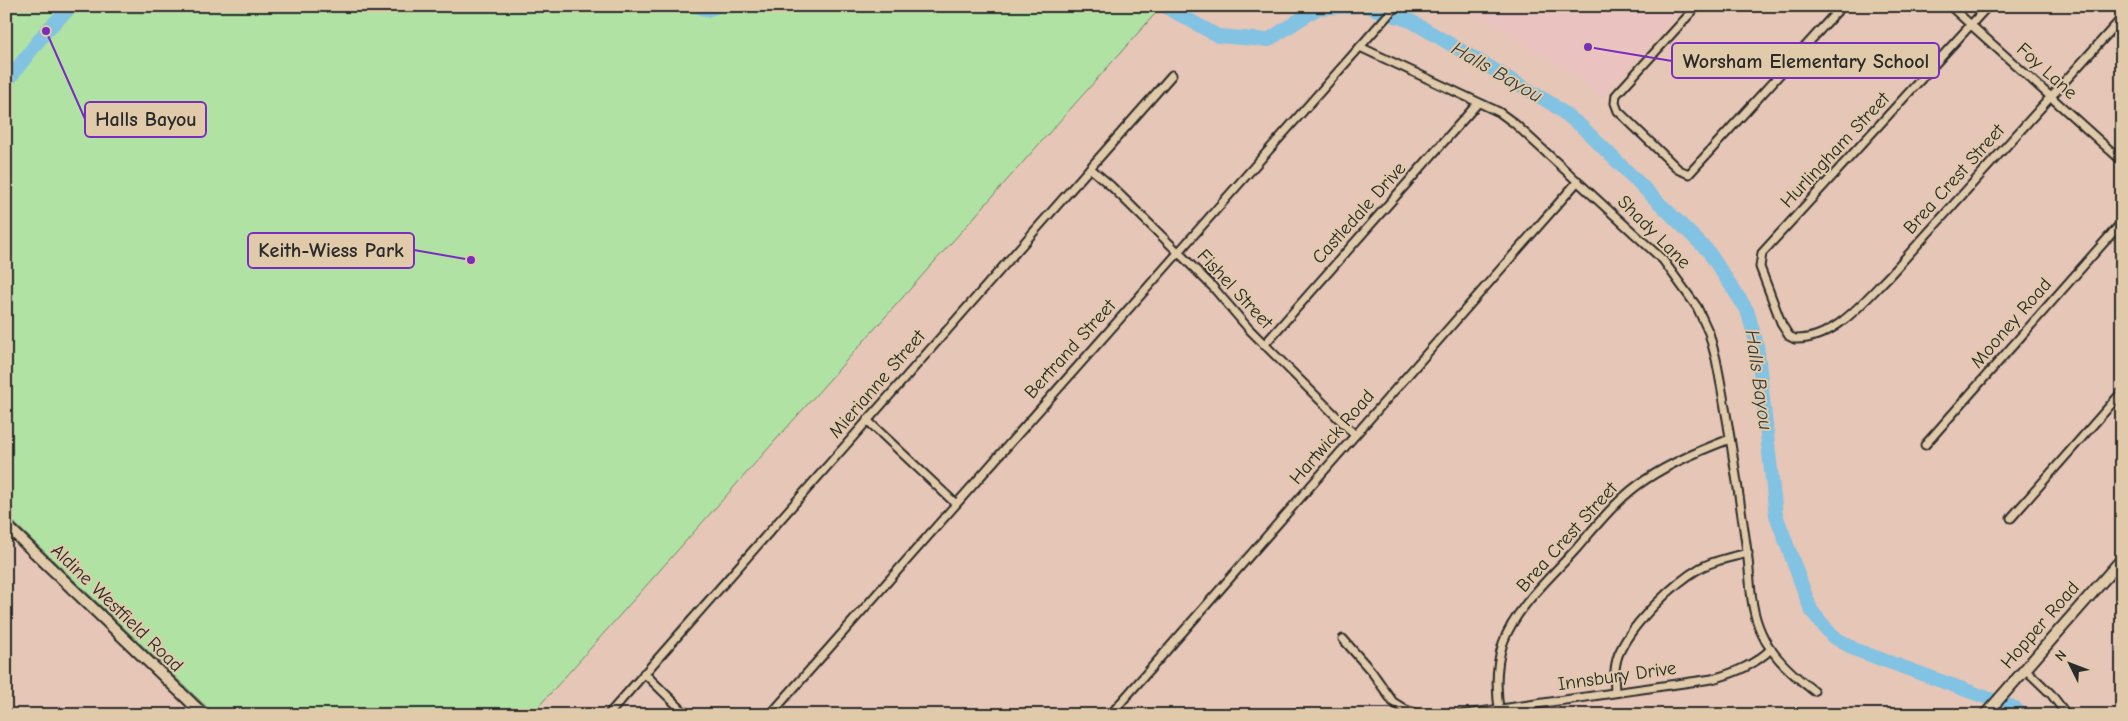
<svg xmlns="http://www.w3.org/2000/svg" width="2128" height="721" font-family="'Comic Neue',sans-serif">
	<rect width="100%" height="100%" fill="#e6c6b7"/>
	<filter id="ink" filterUnits="userSpaceOnUse"><feTurbulence type="fractalNoise" baseFrequency=".02" numOctaves="2"/><feDisplacementMap in="SourceGraphic" scale="10" xChannelSelector="R" yChannelSelector="G"/><feConvolveMatrix kernelMatrix="1 2 1 2 8 2 1 2 1" color-interpolation-filters="sRGB"/></filter>
	<g filter="url(#ink)">
		<polygon fill="#eac3c0" points="1482,6 1684,6 1601,97 1583,81 1476,13"/>
		<polygon fill="#b0e2a3" stroke="#6e8667" points="6,6 1162,6 531,715 215,715 6,515"/>
		<g fill="none" stroke-linecap="round" stroke-linejoin="round">
			<g stroke="#82c2e2" stroke-width="14">
				<polyline points="697,6 707,10 718,6"/>
				<polyline points="1164,6 1218,36 1268,40 1318,8 1359,6"/>
				<polyline points="1366,6 1411,21 1552,104 1581,126 1708,251 1747,310 1757,345 1776,515 1811,610 1832,636 1856,650 2015,708 2021,715"/>
				<polyline points="6,83 46,31 72,6"/>
			</g>
			<g stroke="#2b2b2b" stroke-width="11">
				<g id="minor">
					<polyline points="1697,6 1616,95 1615,103 1618,111 1679,170 1689,174 1842,6"/>
					<polyline points="1950,6 2122,161"/>
					<path d="M 1988,6 L 1762,253 L 1760,267 L 1782,325 L 1789,336 L 1795,339 C 1834,340 1864,301 1889,276 L 2122,18"/>
					<path d="M 1360,47 L 1499,112 L 1514,123 L 1663,260 L 1697,307 L 1709,333 L 1716,359 C 1729,423 1738,487 1747,551 C 1751,579 1749,606 1761,632 C 1771,656 1794,676 1814,691"/>
					<polyline points="1090,168 1111,186 1186,260 1212,286 1249,329 1355,435"/>
					<polyline points="1264,345 1478,103"/>
					<polyline points="867,420 955,503"/>
					<polyline points="1925,445 2122,222"/>
					<polyline points="2011,518 2122,392"/>
					<polyline points="1343,639 1372,672 1393,702 1406,710 1421,715"/>
					<polyline points="2025,669 2051,694 2067,715"/>
					<polyline points="644,673 687,715"/>
					<path d="M 1615,692 C 1614,679 1614,663 1620,651 C 1633,623 1674,583 1700,568 C 1714,560 1732,557 1748,553"/>
					<polyline points="608,715 1172,75"/>
					<polyline points="770,715 1396,6"/>
					<polyline points="1110,715 1578,181"/>
					<path d="M 1459,715 L 1712,679 C 1735,673 1754,665 1771,649"/>
					<path d="M 1500,715 C 1496,692 1496,665 1503,643 C 1515,608 1553,575 1577,548 C 1596,526 1615,502 1638,485 C 1665,465 1698,451 1730,439"/>
				</g>
			</g>
			<g stroke="#2b2b2b" stroke-width="14">
				<g id="secondary">
					<polyline points="6,525 204,715"/>
					<polyline points="1985,715 2122,559"/>
				</g>
			</g>
			<use href="#minor" stroke="#e0caaa" stroke-width="7"/>
			<use href="#secondary" stroke="#e0caaa" stroke-width="10"/>
		</g>
	</g>
	<g text-anchor="middle" dominant-baseline="central" stroke-width="4" stroke-linejoin="round" paint-order="stroke">
		<g font-size="19" fill="#2b2b2b" stroke="#e0caaa">
			<text transform="translate(2047 71) rotate(42)">Foy Lane</text>
			<text transform="translate(1835 150) rotate(-47)">Hurlingham Street</text>
			<text transform="translate(1954 179) rotate(-48)">Brea Crest Street</text>
			<text transform="translate(1359 213) rotate(-48)">Castledale Drive</text>
			<text transform="translate(1654 232) rotate(45)">Shady Lane</text>
			<text transform="translate(1235 289) rotate(47)">Fishel Street</text>
			<text transform="translate(2011 323) rotate(-49)">Mooney Road</text>
			<text transform="translate(1070 349) rotate(-48)">Bertrand Street</text>
			<text transform="translate(877 384) rotate(-49)">Mierianne Street</text>
			<text transform="translate(1332 437) rotate(-49)">Hartwick Road</text>
			<text transform="translate(1567 537) rotate(-48)">Brea Crest Street</text>
			<text transform="translate(117 608) rotate(44)">Aldine Westfield Road</text>
			<text transform="translate(2040 625) rotate(-49)">Hopper Road</text>
			<text transform="translate(1617 676) rotate(-8)">Innsbury Drive</text>
		</g>
		<g font-size="20" font-style="italic" fill="#343a3d" stroke="#e0caaa">
			<text transform="translate(1497 72) rotate(30)">Halls Bayou</text>
			<text transform="translate(1759 380) rotate(82)">Halls Bayou</text>
		</g>
	</g>
	<path fill="none" stroke="#7b2cbf" stroke-width="2" d="M1588 47L1672 61M46 31L85 119M471 260L414 250"/>
	<g fill="#7b2cbf" stroke="#e0caaa" stroke-width="2">
		<circle cx="1588" cy="47" r="5"/>
		<circle cx="46" cy="31" r="5"/>
		<circle cx="471" cy="260" r="5"/>
	</g>
	<g fill="#e0caaa" stroke="#7b2cbf" stroke-width="2">
		<rect x="1672" y="43" width="267" height="35" rx="5"/>
		<rect x="85" y="102" width="121" height="35" rx="5"/>
		<rect x="248" y="233" width="166" height="35" rx="5"/>
	</g>
	<g font-size="20" text-anchor="middle" font-weight="bold" fill="#2b2b2b">
		<text x="1806" y="68">Worsham Elementary School</text>
		<text x="146" y="126">Halls Bayou</text>
		<text x="331" y="257">Keith-Wiess Park</text>
	</g>
	<rect width="2128" height="721" fill="none" stroke="#e0caaa" stroke-width="25"/>
	<rect x="12" y="12" width="2103" height="696" fill="none" stroke="#2b2b2b" stroke-width="2" filter="url(#ink)"/>
	<g transform="translate(2070 664) rotate(312)" stroke="#e0caaa" stroke-width="4" paint-order="stroke">
	<path d="M0-4L9 19L0 12L-9 19Z" fill="#2b2b2b"/>
	<text y="-8" font-size="14" font-weight="bold" text-anchor="middle" fill="#2b2b2b">N</text>
	</g>
</svg>
